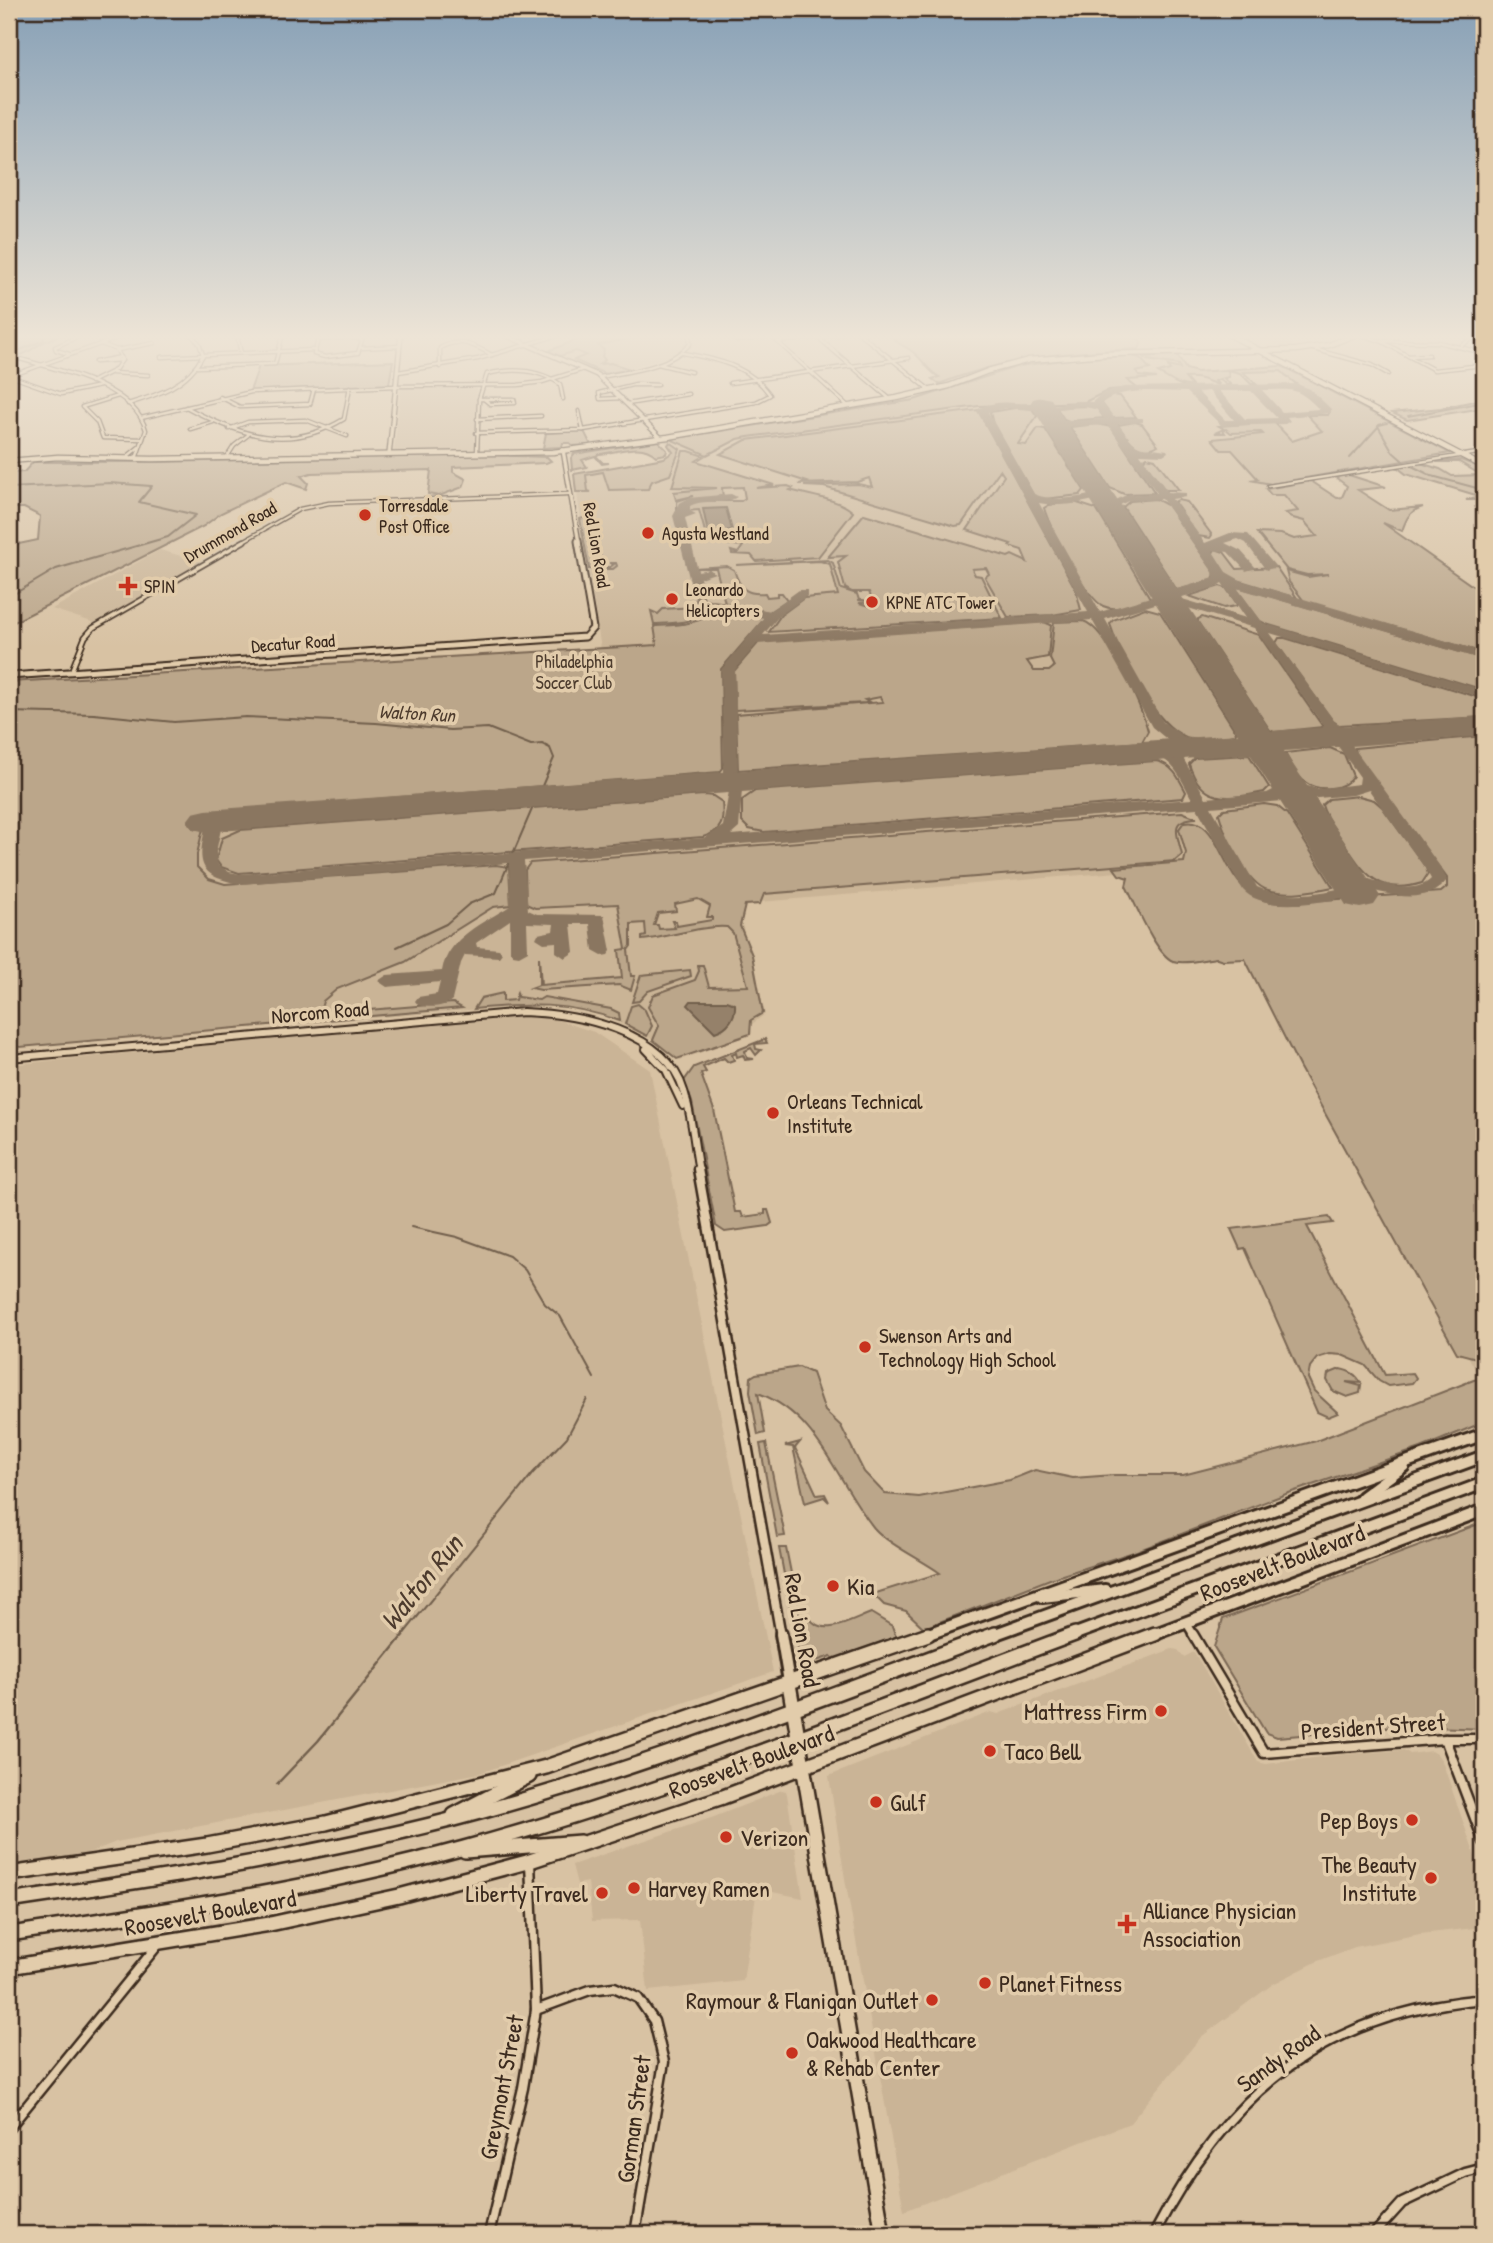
<svg xmlns="http://www.w3.org/2000/svg" width="1493" height="2243" font-family="'Patrick Hand',sans-serif">
	<rect width="100%" height="100%" fill="#d8c2a3"/>
	<filter id="ink" filterUnits="userSpaceOnUse"><feTurbulence type="fractalNoise" baseFrequency=".0143" numOctaves="2"/><feDisplacementMap in="SourceGraphic" scale="14" xChannelSelector="R" yChannelSelector="G"/><feConvolveMatrix kernelMatrix="1 2 1 2 8 2 1 2 1" color-interpolation-filters="sRGB"/></filter>
	<g filter="url(#ink)">
		<g fill="#cab496">
			<polygon points="608,334 684,334 686,343 681,351 670,357 606,374 561,356 598,345"/>
			<polygon points="1238,334 1316,334 1300,339 1284,339 1295,346 1281,347 1270,341 1249,341"/>
			<polygon points="1171,354 1187,371 1286,368 1446,453 1301,478 1484,595 1484,1372 1478,1374 1201,871 1177,867 737,904 765,1014 751,1025 752,1034 680,1060 660,1043 594,1011 544,1004 9,1047 9,714 607,688 574,474 654,460 671,455 673,450 663,440 915,399 1018,365 1050,359"/>
			<polygon points="401,387 477,388 474,450 394,451"/>
			<polygon points="160,550 202,562 95,623 52,609"/>
			<polygon points="533,1012 594,1032 650,1070 773,1672 480,1773 116,1842 53,1867 9,1874 9,1065"/>
			<polygon points="1172,1649 1178,1650 1184,1657 1194,1652 1258,1762 1266,1764 1345,1754 1404,1750 1410,1754 1432,1751 1437,1754 1442,1761 1484,1882 1484,1927 1420,1934 1355,1947 1318,1961 1273,1984 1201,2037 1130,2123 904,2211 845,1879 829,1776 991,1712 998,1714"/>
			<polygon points="782,1790 786,1791 787,1794 803,1898 757,1889 743,1981 648,1991 640,1920 592,1921 588,1882 577,1884 572,1865 714,1817"/>
		</g>
		<g fill="#bba68a" stroke="#7b6854" stroke-width="2" fill-rule="evenodd">
			<path d="M 31,334 L 65,334 C 57,337 49,339 42,343 C 29,350 25,358 9,354 L 9,342 Z"/>
			<polygon points="591,334 654,334 598,345 604,350 602,356 605,360 600,364 611,363 630,369 605,374 574,360 586,355 576,351 560,356 548,351"/>
			<path d="M 891,334 L 1150,334 L 1153,337 L 1136,338 L 1142,342 L 1139,349 C 1063,352 1011,356 939,384 L 932,379 L 939,377 C 928,371 923,360 914,353 C 906,345 895,345 891,334 Z"/>
			<path d="M 1177,355 L 1186,369 L 1197,372 L 1281,366 L 1286,368 L 1450,453 L 1271,484 L 1250,480 L 1258,479 L 1232,450 L 1221,450 L 1212,439 L 1263,434 L 1261,432 L 1231,433 L 1226,429 L 1223,430 L 1225,433 L 1215,433 L 1224,429 L 1219,426 L 1274,422 L 1292,441 L 1322,431 L 1307,415 L 1328,415 L 1330,411 C 1314,395 1296,386 1281,371 L 1243,372 L 1256,384 L 1251,384 L 1240,373 L 1228,370 L 1229,377 L 1224,378 L 1231,385 L 1226,385 L 1220,379 L 1215,381 L 1219,385 C 1203,380 1202,377 1185,378 L 1192,386 C 1180,388 1168,378 1158,373 L 1170,370 L 1168,366 L 1180,369 L 1179,365 L 1147,360 L 1144,357 Z"/>
			<polygon points="1132,356 1140,358 1150,369 1136,372 1139,376 1157,378 1127,380 1137,388 1109,390 1085,402 979,406 748,437 738,439 707,455 670,439 914,400 1019,366 1071,359"/>
			<polygon points="393,361 389,384 250,391 259,366"/>
			<polygon points="1110,395 1120,396 1136,417 1113,418 1101,402"/>
			<polygon points="1484,399 1484,408 1407,420 1392,413 1441,408"/>
			<polygon points="1091,406 1097,408 1104,418 1069,421 1064,419 1056,407"/>
			<polygon points="1021,407 1032,409 1037,416 1018,444 1026,445 1038,428 1045,429 1084,490 1080,495 1044,499 1034,496 993,424 990,412"/>
			<polygon points="978,410 1076,590 1081,610 1052,615 1008,617 985,577 989,574 986,568 972,569 975,575 981,576 1002,618 769,632 781,615 804,598 838,595 830,564 820,561 736,565 828,560 833,563 841,589 857,594 859,600 864,600 866,602 859,603 875,607 869,592 852,592 845,588 838,562 846,556 828,557 864,514 1008,557 1012,555 1027,562 1022,550 1009,546 1011,544 967,530 1004,476 1000,470 961,525 955,526 824,487 804,486 858,484 872,487 869,478 857,482 799,484 807,482 720,454 746,440"/>
			<path d="M 1135,422 L 1142,424 L 1158,445 C 1139,457 1128,439 1118,425 Z"/>
			<polygon points="1097,424 1111,427 1155,493 1124,494 1110,488 1070,427"/>
			<polygon points="584,431 591,445 572,446 570,443 563,443 562,447 543,448 546,433"/>
			<path d="M 658,441 L 667,450 L 666,454 L 656,456 C 640,441 618,453 599,454 L 596,456 L 603,463 L 609,463 L 602,464 L 595,456 L 582,460 L 587,467 L 572,470 L 571,458 L 574,454 Z"/>
			<polygon points="670,442 680,449 670,475 652,481 648,489 609,490 603,472 586,475 588,491 591,492 576,492 574,474 664,458 673,452 668,445"/>
			<path d="M 683,451 L 689,451 L 704,456 L 696,461 L 774,485 L 756,488 L 788,486 L 793,488 L 790,490 C 809,496 840,499 853,512 L 818,557 L 756,561 L 751,555 L 732,554 L 731,551 L 738,553 L 743,546 L 724,544 L 722,538 L 707,539 L 699,510 L 686,511 L 686,505 L 697,501 L 741,501 L 745,498 L 743,487 L 722,488 L 723,498 L 695,499 L 681,504 L 682,511 L 677,511 L 677,501 L 693,496 L 676,500 L 674,492 L 717,488 L 672,487 Z"/>
			<polygon points="487,455 547,457 551,461 546,463 453,467 453,472 466,479 463,487 439,496 428,494 431,470 311,473 301,476 308,483 306,489 286,482 221,513 204,526 14,622 9,635 9,546 38,540 40,516 24,508 9,508 9,473 24,472 33,462 159,462"/>
			<polygon points="1147,457 1155,459 1179,490 1165,490 1143,460"/>
			<polygon points="1461,460 1484,469 1484,500 1466,500 1479,496 1406,474 1397,467 1420,463 1440,469 1452,476 1481,475 1459,462 1436,462"/>
			<path d="M 1349,475 L 1386,487 L 1358,490 L 1389,510 L 1423,507 C 1409,511 1406,519 1402,531 L 1383,523 L 1484,594 L 1484,653 L 1304,601 L 1289,582 L 1286,571 L 1308,577 L 1328,574 L 1307,575 L 1287,570 L 1257,533 L 1281,534 L 1294,539 L 1317,536 L 1304,521 L 1293,518 L 1285,513 L 1298,511 L 1284,495 L 1271,495 L 1266,489 L 1311,481 L 1337,498 L 1342,497 L 1347,486 L 1335,477 Z"/>
			<polygon points="1156,499 1167,505 1215,573 1213,581 1177,590 1123,507 1130,501"/>
			<polygon points="1178,500 1187,502 1212,535 1210,538 1198,536 1174,502"/>
			<path d="M 1074,502 L 1096,509 L 1150,598 C 1140,604 1115,612 1103,606 C 1087,599 1049,526 1044,508 L 1049,505 Z"/>
			<polygon points="593,515 595,527 600,532 597,533 602,567 610,567 614,564 610,563 616,563 617,566 613,569 589,569 580,519"/>
			<polygon points="1215,549 1224,552 1237,569 1276,567 1297,598 1234,579 1225,573 1212,555"/>
			<path d="M 727,566 L 734,570 C 740,588 745,595 765,593 L 767,597 L 777,596 L 777,593 L 782,593 L 787,600 L 769,612 L 725,603 L 716,568 L 694,568 Z"/>
			<polygon points="1220,586 1226,588 1237,604 1236,606 1224,608 1189,596"/>
			<polygon points="1238,587 1484,659 1484,690 1266,624 1260,621 1236,588"/>
			<path d="M 709,606 C 698,625 672,623 654,624 L 651,611 L 658,614 L 663,609 Z"/>
			<path d="M 715,606 L 761,614 L 765,618 L 721,669 L 723,768 L 720,772 L 207,812 L 197,854 L 197,867 L 209,879 L 225,884 L 496,865 L 509,867 L 511,905 L 493,907 L 405,962 L 337,989 L 323,1001 L 321,1009 L 332,1013 L 453,1003 L 462,1008 L 9,1048 L 9,682 L 657,645 L 654,626 C 674,625 705,626 715,606 Z"/>
			<path d="M 1145,608 L 1160,612 L 1236,732 L 1235,735 C 1221,737 1199,741 1186,737 C 1154,725 1120,655 1110,624 L 1113,620 Z"/>
			<polygon points="1202,617 1259,635 1323,727 1274,732 1270,730 1198,622 1198,619"/>
			<path d="M 1083,621 C 1107,628 1142,707 1148,731 L 1142,742 L 738,770 L 736,714 L 883,702 L 880,697 L 865,700 L 869,702 L 865,703 L 735,710 L 734,671 L 759,642 L 1044,622 L 1051,625 L 1048,657 L 1027,661 L 1034,671 L 1049,671 L 1054,667 L 1050,659 L 1054,622 Z"/>
			<polygon points="1279,638 1285,638 1484,699 1484,717 1339,725 1333,721 1276,643"/>
			<path d="M 1484,736 L 1484,1360 L 1457,1353 L 1300,1068 L 1245,959 L 1223,960 L 1217,958 C 1204,959 1185,965 1173,961 C 1156,955 1135,903 1126,886 L 1128,878 L 1119,875 L 1114,868 L 1184,862 L 1186,853 L 1179,829 L 1184,822 C 1227,814 1217,901 1280,903 L 1441,892 L 1447,887 L 1447,878 L 1356,754 L 1355,748 Z"/>
			<path d="M 1330,748 L 1344,754 L 1353,776 C 1345,790 1318,792 1305,782 C 1297,776 1290,762 1285,753 Z"/>
			<path d="M 1249,755 L 1269,787 L 1264,792 C 1228,799 1202,805 1189,764 L 1195,758 Z"/>
			<path d="M 1156,761 C 1172,764 1179,778 1186,792 L 1183,798 L 764,832 L 749,829 L 742,822 L 742,800 L 755,791 Z"/>
			<path d="M 704,795 L 713,796 L 722,802 C 724,821 723,831 703,837 L 239,873 L 221,867 L 216,860 L 222,838 L 240,830 Z"/>
			<path d="M 1359,796 L 1374,800 L 1382,807 L 1426,868 L 1428,874 L 1422,883 C 1377,897 1362,870 1341,838 C 1334,828 1325,817 1322,805 L 1329,799 Z"/>
			<path d="M 1264,804 L 1277,806 L 1287,814 L 1333,887 C 1313,891 1288,896 1268,890 C 1246,884 1225,835 1219,814 L 1224,809 Z"/>
			<path d="M 1182,812 L 1197,818 C 1167,819 1178,835 1182,855 L 1175,861 L 764,894 L 760,904 L 745,905 L 740,926 L 752,955 L 763,1013 L 751,1020 L 750,1034 L 677,1059 L 653,1040 L 659,1026 L 648,1007 L 653,995 L 695,980 L 699,971 L 698,965 L 703,965 L 709,987 L 748,986 L 733,933 L 727,927 C 702,925 670,937 642,940 L 642,937 L 646,936 L 645,923 L 631,924 L 631,946 L 628,950 L 631,976 L 635,976 L 631,990 L 619,985 L 541,990 L 531,988 L 539,985 L 539,957 L 541,985 L 622,978 L 619,950 L 626,949 L 618,904 L 535,908 L 526,904 L 525,870 L 530,863 ZM 698,899 L 710,906 L 707,917 L 712,917 L 712,920 L 677,926 L 676,921 L 672,921 L 675,928 L 659,929 L 658,925 L 654,925 L 658,913 L 676,911 L 675,904 Z"/>
			<polygon points="690,970 691,976 648,991 639,1001 632,1002 641,975"/>
			<path d="M 503,993 L 503,1001 L 515,1000 L 517,993 L 518,997 L 539,1000 L 544,997 L 611,1009 L 619,1013 L 620,1021 C 566,1001 529,1004 474,1009 L 481,998 Z"/>
			<polygon points="638,1004 645,1010 652,1026 647,1036 625,1024 631,1006"/>
			<polygon points="765,1039 767,1043 755,1044 756,1049 761,1050 756,1055 751,1048 745,1051 747,1058 754,1059 745,1060 743,1055 737,1057 736,1053 732,1055 734,1060 728,1062 724,1058 703,1067 706,1072 701,1074 714,1110 735,1212 741,1212 743,1217 765,1214 765,1210 768,1210 772,1223 768,1226 725,1232 716,1226 692,1102 684,1081 694,1067"/>
			<polygon points="1329,1217 1333,1223 1307,1226 1385,1375 1413,1373 1416,1378 1412,1383 1388,1386 1379,1381 1365,1365 1342,1355 1330,1354 1317,1358 1310,1367 1308,1378 1314,1391 1338,1413 1328,1417 1317,1412 1245,1248 1240,1249 1231,1229"/>
			<path d="M 799,1367 L 812,1373 L 825,1411 L 841,1426 L 864,1472 L 885,1494 L 919,1497 L 1010,1480 L 1035,1470 L 1073,1478 L 1114,1475 L 1183,1475 L 1316,1441 L 1484,1376 L 1484,1422 L 1421,1448 L 1286,1494 L 1137,1551 L 1050,1579 L 924,1628 L 906,1611 L 884,1605 L 873,1594 L 940,1573 C 922,1560 888,1544 874,1528 C 836,1481 819,1415 758,1393 L 765,1433 L 758,1435 L 750,1391 L 751,1377 L 756,1374 Z"/>
			<path d="M 1340,1369 C 1350,1371 1356,1374 1361,1383 L 1346,1382 L 1361,1386 L 1360,1393 L 1347,1397 L 1333,1391 L 1327,1380 L 1328,1374 Z"/>
			<polygon points="800,1442 795,1448 817,1495 825,1494 829,1502 824,1497 805,1503 793,1447 785,1446"/>
			<polygon points="766,1443 785,1536 777,1537 760,1444"/>
			<polygon points="1484,1522 1484,1729 1408,1726 1277,1737 1266,1733 1214,1647 1223,1619"/>
			<path d="M 779,1548 L 786,1548 L 800,1618 L 809,1617 C 822,1639 852,1620 871,1613 L 892,1626 L 896,1637 L 834,1659 L 831,1656 L 805,1665 L 801,1663 Z"/>
		</g>
		<g fill="#95816a" stroke="#715e4c" stroke-width="2">
			<polygon points="726,508 732,530 708,533 703,509"/>
			<path d="M 691,1001 L 727,1001 L 735,1004 C 736,1017 728,1028 715,1032 L 688,1005 Z"/>
		</g>
		<g fill="none" stroke-linecap="round" stroke-linejoin="round">
			<g stroke="#715e4c" stroke-width="2">
				<polyline points="13,353 44,340 43,334"/>
				<polyline points="1408,416 1484,402"/>
				<polyline points="1379,425 1387,423"/>
				<polyline points="1378,426 1393,452 1403,461"/>
				<polyline points="1350,458 1378,427"/>
				<polyline points="1410,465 1432,476 1484,490"/>
				<polyline points="9,488 110,483 151,486"/>
				<polyline points="9,597 56,569 168,537 196,515 139,502 152,486"/>
				<polyline points="9,712 94,714 174,722 246,717 376,723 450,730 488,728 531,745 542,744 550,748 554,758 496,893 469,904 446,924 397,947"/>
				<polyline points="411,1227 457,1237 509,1256 525,1270 545,1304 560,1316 594,1378"/>
				<polyline points="402,1636 533,1473 567,1437 587,1399"/>
			</g>
			<polyline stroke="#715e4c" stroke-width="2.5" points="277,1784 318,1741 404,1634"/>
			<path fill="#8a7660" fill-rule="evenodd" d="M 1297,384 L 1310,389 L 1331,409 L 1331,413 L 1287,417 L 1290,421 L 1285,424 L 1222,426 L 1187,392 C 1161,392 1123,386 1102,403 L 1114,418 L 1143,418 L 1143,422 L 1118,424 C 1138,452 1135,445 1167,450 L 1168,452 L 1163,455 L 1140,454 L 1168,492 L 1186,493 L 1186,497 L 1172,499 L 1205,543 L 1230,533 L 1248,534 L 1276,567 L 1266,570 L 1246,543 L 1238,539 L 1225,543 L 1241,551 L 1256,568 L 1246,571 L 1228,552 L 1212,550 L 1226,572 L 1242,581 L 1484,652 L 1484,660 L 1237,588 L 1263,623 L 1484,690 L 1484,698 L 1270,633 L 1335,722 C 1347,729 1364,728 1372,735 L 1365,739 L 1346,737 L 1441,868 L 1447,880 C 1427,906 1390,895 1363,888 L 1362,893 C 1333,901 1265,915 1243,890 L 1197,808 L 524,861 L 528,910 L 537,914 L 604,915 L 611,951 L 608,955 L 602,956 L 593,951 L 590,924 L 571,924 L 574,952 L 565,958 L 556,952 L 556,942 L 544,943 L 536,938 L 538,934 L 553,931 L 554,924 L 527,923 L 528,951 L 519,956 L 513,955 L 510,951 L 510,920 L 476,943 L 477,947 L 499,949 L 502,953 L 499,957 L 465,955 L 461,963 L 452,1000 C 443,1008 429,1008 418,1005 L 415,1001 L 418,997 L 437,994 L 440,982 L 387,987 L 378,981 L 387,975 L 442,971 C 448,937 483,923 510,906 L 509,863 L 240,884 C 194,876 198,860 207,820 L 215,815 L 223,820 L 216,852 L 218,865 L 229,872 L 240,874 L 705,838 L 723,826 L 730,785 L 741,780 L 765,777 L 767,780 L 765,783 L 742,790 L 739,828 L 731,835 L 1192,799 C 1183,783 1174,759 1154,756 C 1145,755 1139,758 1132,752 C 1142,744 1161,747 1173,754 L 1176,749 L 1185,746 L 1169,741 L 1152,727 L 1092,620 L 757,644 L 735,670 L 738,773 C 731,782 719,789 707,786 L 705,783 L 724,772 L 721,670 L 764,618 L 696,604 L 673,516 L 680,503 L 689,498 L 731,494 L 737,497 C 723,506 704,498 690,506 L 690,511 L 696,514 L 685,518 L 698,571 L 709,569 L 715,573 L 700,578 L 705,598 L 770,611 L 799,590 L 807,590 L 807,596 L 779,616 L 763,635 L 1088,612 L 977,411 L 978,409 C 1000,397 1021,405 1043,405 C 1060,406 1075,399 1092,402 L 1104,392 L 1124,387 ZM 1262,390 C 1293,390 1296,386 1319,409 L 1282,412 ZM 1209,391 L 1210,392 L 1234,420 L 1225,420 L 1198,392 ZM 1219,391 L 1251,391 L 1277,418 L 1245,419 ZM 1082,406 L 1098,410 L 1104,419 L 1065,421 L 1054,427 L 1058,437 L 1066,437 L 1065,428 L 1067,427 L 1108,425 L 1157,493 L 1126,495 L 1106,505 L 1109,515 L 1117,515 L 1118,506 L 1128,501 L 1162,499 L 1213,572 L 1214,578 L 1100,612 L 1039,503 C 1059,507 1079,504 1098,499 L 1102,490 L 1097,487 L 1093,488 L 1089,495 C 1072,499 1051,501 1034,494 L 988,412 L 1006,408 L 1045,411 ZM 1222,583 L 1246,618 L 1179,598 L 1216,587 ZM 1165,601 L 1254,628 L 1323,725 L 1322,732 L 1309,739 L 1316,743 L 1332,738 L 1360,777 L 1359,784 L 1318,789 L 1301,784 L 1281,770 L 1274,774 L 1277,788 L 1267,793 L 1206,798 L 1184,760 L 1187,755 L 1215,749 L 1217,746 L 1215,743 L 1186,738 L 1163,722 L 1105,619 ZM 1369,790 L 1425,868 L 1431,879 C 1410,899 1371,878 1348,872 L 1340,877 L 1354,885 C 1323,893 1288,900 1257,887 L 1211,807 L 1353,795 Z"/>
			<polygon fill="#8a7660" fill-rule="evenodd" points="1042,397 1051,399 1054,404 1271,731 1484,716 1484,736 1284,751 1380,896 1374,905 1360,908 1346,905 1250,754 206,832 193,829 187,821 193,813 206,810 1238,734 1030,404 1033,399"/>
			<g stroke="#3b2a1e" stroke-width="5">
				<g id="minor-far3">
					<polyline points="769,334 848,406"/>
					<polyline points="814,334 890,399"/>
					<polyline points="860,334 931,391"/>
					<polyline points="1358,334 1381,341 1434,370 1484,365"/>
					<polygon points="349,337 362,340 358,353 325,357 314,354 318,340"/>
					<polyline points="9,340 26,334"/>
					<polyline points="736,341 771,336"/>
					<polyline points="1381,341 1438,342 1484,353"/>
					<polyline points="778,342 841,334"/>
					<polyline points="1462,345 1480,334"/>
					<polyline points="1306,347 1372,365 1388,374"/>
					<polyline points="361,348 400,346"/>
					<polyline points="117,350 154,343"/>
					<polyline points="241,353 237,336 243,334"/>
					<polyline points="69,354 56,350 55,347 84,334"/>
					<path d="M 9,356 C 50,368 133,383 146,430 L 137,456 L 130,459 L 128,456 L 139,447"/>
					<polyline points="1408,356 1429,355"/>
					<polyline points="121,357 95,362 122,360"/>
					<polyline points="161,357 314,350"/>
					<polyline points="658,364 691,372"/>
					<polyline points="197,367 275,364 283,334"/>
					<path d="M 440,367 L 440,348 C 459,337 474,345 492,355"/>
					<polyline points="398,372 478,359 562,334"/>
					<polyline points="112,373 148,375"/>
					<polyline points="10,376 129,334"/>
					<polyline points="10,376 61,394 100,386"/>
					<path d="M 600,377 C 631,371 668,368 690,344 L 689,334"/>
					<polyline points="91,382 115,370 122,360 117,350 101,344"/>
					<polyline points="730,383 909,358"/>
					<polyline points="118,396 82,407 97,422 103,438 143,439"/>
					<polyline points="220,397 240,407 310,404 314,389"/>
					<polyline points="622,398 600,399 599,393 636,384 658,385 633,385"/>
					<polyline points="479,399 484,399"/>
					<polygon points="484,399 514,399 515,403 490,404"/>
					<path d="M 128,404 C 158,395 188,385 203,355 L 199,343 L 190,334"/>
					<polyline points="627,404 688,394"/>
					<path d="M 186,407 C 238,435 289,453 344,419 L 350,387"/>
					<polyline points="579,411 583,430"/>
					<polyline points="141,418 251,392 396,386 518,385 542,382 584,369"/>
					<polyline points="477,419 541,416"/>
					<polyline points="190,429 213,422"/>
					<polyline points="229,429 248,422 306,420 347,436"/>
					<path d="M 476,433 L 583,430 L 756,402 L 770,395 C 750,366 716,359 683,353"/>
					<path d="M 477,453 L 479,399 L 487,374 C 512,368 538,369 560,384 L 563,399"/>
					<polyline points="227,457 234,446 248,435"/>
					<polyline points="1268,486 1484,452"/>
					<polyline points="240,543 300,509 329,503 568,494"/>
				</g>
			</g>
			<g stroke="#3b2a1e" stroke-width="7">
				<polyline id="minor-far2" points="71,672 85,637 93,628 244,541"/>
			</g>
			<g stroke="#3b2a1e" stroke-width="11">
				<polyline id="minor-far1" points="1186,1623 1194,1636"/>
			</g>
			<g stroke="#3b2a1e" stroke-width="13">
				<g id="minor">
					<polyline points="1193,1634 1264,1753 1445,1739 1484,1739"/>
					<polyline points="1445,1739 1484,1842"/>
					<polyline points="536,2010 590,1990 614,1987 638,1998 654,2021 664,2062 635,2234"/>
					<polyline points="9,2128 157,1946"/>
					<polyline points="489,2234 523,2088 536,2010 530,1862"/>
					<path d="M 1154,2234 C 1227,2093 1323,2013 1484,1999"/>
					<polyline points="1374,2234 1402,2203 1465,2173 1484,2168"/>
				</g>
			</g>
			<g stroke="#3b2a1e" stroke-width="6">
				<g id="tertiary-far4">
					<polyline points="503,334 597,375 660,437"/>
					<polyline points="563,450 579,543"/>
					<polyline points="389,455 401,334"/>
				</g>
			</g>
			<g stroke="#3b2a1e" stroke-width="9">
				<polyline id="tertiary-far3" points="9,676 585,637 593,628 578,541"/>
			</g>
			<g stroke="#3b2a1e" stroke-width="10">
				<g id="tertiary-far2">
					<polyline points="646,1049 666,1070 683,1106"/>
					<path d="M 9,1058 L 523,1012 C 577,1014 666,1030 684,1091 C 692,1116 694,1145 699,1171"/>
				</g>
			</g>
			<g stroke="#3b2a1e" stroke-width="13">
				<polyline id="tertiary-far1" points="698,1169 781,1636"/>
			</g>
			<g stroke="#3b2a1e" stroke-width="16">
				<polyline id="tertiary" points="781,1634 789,1682"/>
			</g>
			<g stroke="#3b2a1e" stroke-width="7">
				<polyline id="secondary" points="9,461 58,457 152,459 553,452 668,437 897,398 949,386 988,371 1029,360 1104,354 1296,350 1329,345 1357,334"/>
			</g>
			<g stroke="#3b2a1e" stroke-width="7">
				<polyline id="primary-far1" points="1228,334 1484,467"/>
			</g>
			<g stroke="#3b2a1e" stroke-width="18">
				<polyline id="primary" points="789,1684 883,2234"/>
			</g>
			<g stroke="#3b2a1e" stroke-width="16">
				<g id="trunk-far1">
					<polyline points="1362,1497 1404,1466"/>
					<polyline points="1042,1597 1105,1590"/>
					<polyline points="923,1636 1484,1434"/>
					<polyline points="990,1636 1484,1456"/>
					<polyline points="1070,1636 1484,1483"/>
					<polyline points="1150,1636 1484,1510"/>
				</g>
			</g>
			<g stroke="#3b2a1e" stroke-width="18">
				<g id="trunk">
					<polyline points="454,1815 529,1776"/>
					<polyline points="465,1851 580,1842"/>
					<polyline points="9,1874 207,1845 326,1823 546,1767 928,1634"/>
					<path d="M 9,1901 C 157,1879 305,1857 450,1820 C 636,1772 815,1700 995,1634"/>
					<path d="M 9,1934 C 162,1911 314,1889 464,1848 C 672,1791 873,1709 1075,1634"/>
					<polyline points="9,1967 270,1924 399,1896 527,1862 723,1797 1155,1634"/>
				</g>
			</g>
			<use href="#minor-far3" stroke="#e2ccab" stroke-width="2.5"/>
			<use href="#minor-far2" stroke="#e2ccab" stroke-width="3.5"/>
			<use href="#minor-far1" stroke="#e2ccab" stroke-width="6"/>
			<use href="#minor" stroke="#e2ccab" stroke-width="8"/>
			<use href="#tertiary-far4" stroke="#e2ccab" stroke-width="3.5"/>
			<use href="#tertiary-far3" stroke="#e2ccab" stroke-width="5"/>
			<use href="#tertiary-far2" stroke="#e2ccab" stroke-width="6"/>
			<use href="#tertiary-far1" stroke="#e2ccab" stroke-width="8"/>
			<use href="#tertiary" stroke="#e2ccab" stroke-width="10"/>
			<use href="#secondary" stroke="#e2ccab" stroke-width="4.5"/>
			<use href="#primary-far1" stroke="#e2ccab" stroke-width="4.5"/>
			<use href="#primary" stroke="#e2ccab" stroke-width="13"/>
			<use href="#trunk-far1" stroke="#e2ccab" stroke-width="10"/>
			<use href="#trunk" stroke="#e2ccab" stroke-width="13"/>
		</g>
	</g>
	<linearGradient id="sky" x2="0" y2="1"><stop stop-color="#87a0b6"/><stop offset="0.52" stop-color="#ede4d6"/><stop offset="1" stop-color="#ede4d6" stop-opacity="0"/></linearGradient>
	<rect width="1493" height="648" fill="url(#sky)"/>
	<g fill="#c8321e" stroke="#e2ccab" stroke-width="2.5">
		<circle cx="365" cy="515" r="7"/>
		<circle cx="648" cy="533" r="7"/>
		<path d="M124.5 575.5h7v7h7v7h-7v7h-7v-7h-7v-7h7z"/>
		<circle cx="672" cy="599" r="7"/>
		<circle cx="872" cy="602" r="7"/>
		<circle cx="773" cy="1113" r="7"/>
		<circle cx="865" cy="1347" r="7"/>
		<circle cx="833" cy="1586" r="7"/>
		<circle cx="1161" cy="1711" r="7"/>
		<circle cx="990" cy="1751" r="7"/>
		<circle cx="876" cy="1802" r="7"/>
		<circle cx="1412" cy="1820" r="7"/>
		<circle cx="726" cy="1837" r="7"/>
		<circle cx="1431" cy="1878" r="7"/>
		<circle cx="634" cy="1888" r="7"/>
		<circle cx="602" cy="1893" r="7"/>
		<path d="M1123.5 1913.5h7v7h7v7h-7v7h-7v-7h-7v-7h7z"/>
		<circle cx="985" cy="1983" r="7"/>
		<circle cx="932" cy="2000" r="7"/>
		<circle cx="792" cy="2053" r="7"/>
	</g>
	<g text-anchor="middle" dominant-baseline="central" stroke-width="7" stroke-linejoin="round" paint-order="stroke">
		<g font-size="18" fill="#3b2a1e" stroke="#e2ccab" text-anchor="start">
			<text x="379" y="505">Torresdale<tspan x="379" dy="21">Post Office</tspan></text>
			<text x="662" y="533">Agusta Westland</text>
			<text x="144" y="586">SPIN</text>
			<text x="686" y="589">Leonardo<tspan x="686" dy="21">Helicopters</tspan></text>
			<text x="886" y="602">KPNE ATC Tower</text>
		</g>
		<g font-size="18" fill="#3b2a1e" stroke="#e2ccab">
			<text transform="translate(230 532) rotate(-30)">Drummond Road</text>
			<text transform="translate(597 545) rotate(80)">Red Lion Road</text>
			<text transform="translate(293 643) rotate(-4)">Decatur Road</text>
		</g>
		<g font-size="18" fill="#4e3d2e" stroke="#e2ccab">
			<text x="574" y="661">Philadelphia<tspan x="574" dy="21">Soccer Club</tspan></text>
		</g>
		<g font-size="19" font-style="italic" fill="#4d3b2d" stroke="#e2ccab">
			<text transform="translate(417 713) rotate(3)">Walton Run</text>
		</g>
		<g font-size="21" fill="#3b2a1e" stroke="#e2ccab">
			<text transform="translate(320 1012) rotate(-5)">Norcom Road</text>
		</g>
		<g font-size="21" fill="#3b2a1e" stroke="#e2ccab" text-anchor="start">
			<text x="787" y="1101">Orleans Technical<tspan x="787" dy="24">Institute</tspan></text>
			<text x="879" y="1335">Swenson Arts and<tspan x="879" dy="24">Technology High School</tspan></text>
		</g>
		<g font-size="24" fill="#3b2a1e" stroke="#e2ccab">
			<text transform="translate(1282 1562) rotate(-21)">Roosevelt Boulevard</text>
			<text transform="translate(803 1630) rotate(80)">Red Lion Road</text>
			<text transform="translate(1373 1726) rotate(-4)">President Street</text>
			<text transform="translate(751 1761) rotate(-20)">Roosevelt Boulevard</text>
			<text transform="translate(210 1912) rotate(-10)">Roosevelt Boulevard</text>
			<text transform="translate(1278 2058) rotate(-36)">Sandy Road</text>
			<text transform="translate(501 2087) rotate(-79)">Greymont Street</text>
			<text transform="translate(633 2119) rotate(-82)">Gorman Street</text>
		</g>
		<g font-size="24" fill="#3b2a1e" stroke="#e2ccab" text-anchor="start">
			<text x="847" y="1586">Kia</text>
			<text x="1147" y="1711" text-anchor="end">Mattress Firm</text>
			<text x="1004" y="1751">Taco Bell</text>
			<text x="890" y="1802">Gulf</text>
			<text x="1398" y="1820" text-anchor="end">Pep Boys</text>
			<text x="740" y="1837">Verizon</text>
			<text x="1417" y="1864" text-anchor="end">The Beauty<tspan x="1417" dy="28">Institute</tspan></text>
			<text x="648" y="1888">Harvey Ramen</text>
			<text x="588" y="1893" text-anchor="end">Liberty Travel</text>
			<text x="1143" y="1910">Alliance Physician<tspan x="1143" dy="28">Association</tspan></text>
			<text x="999" y="1983">Planet Fitness</text>
			<text x="918" y="2000" text-anchor="end">Raymour &amp; Flanigan Outlet</text>
			<text x="806" y="2039">Oakwood Healthcare<tspan x="806" dy="28">&amp; Rehab Center</tspan></text>
		</g>
		<g font-size="28" font-style="italic" fill="#4d3b2d" stroke="#e2ccab">
			<text transform="translate(421 1582) rotate(-51)">Walton Run</text>
		</g>
	</g>
	<rect width="1493" height="2243" fill="none" stroke="#e2ccab" stroke-width="35"/>
	<rect x="18" y="18" width="1458" height="2208" fill="none" stroke="#3b2a1e" stroke-width="2.5" filter="url(#ink)"/>
</svg>
